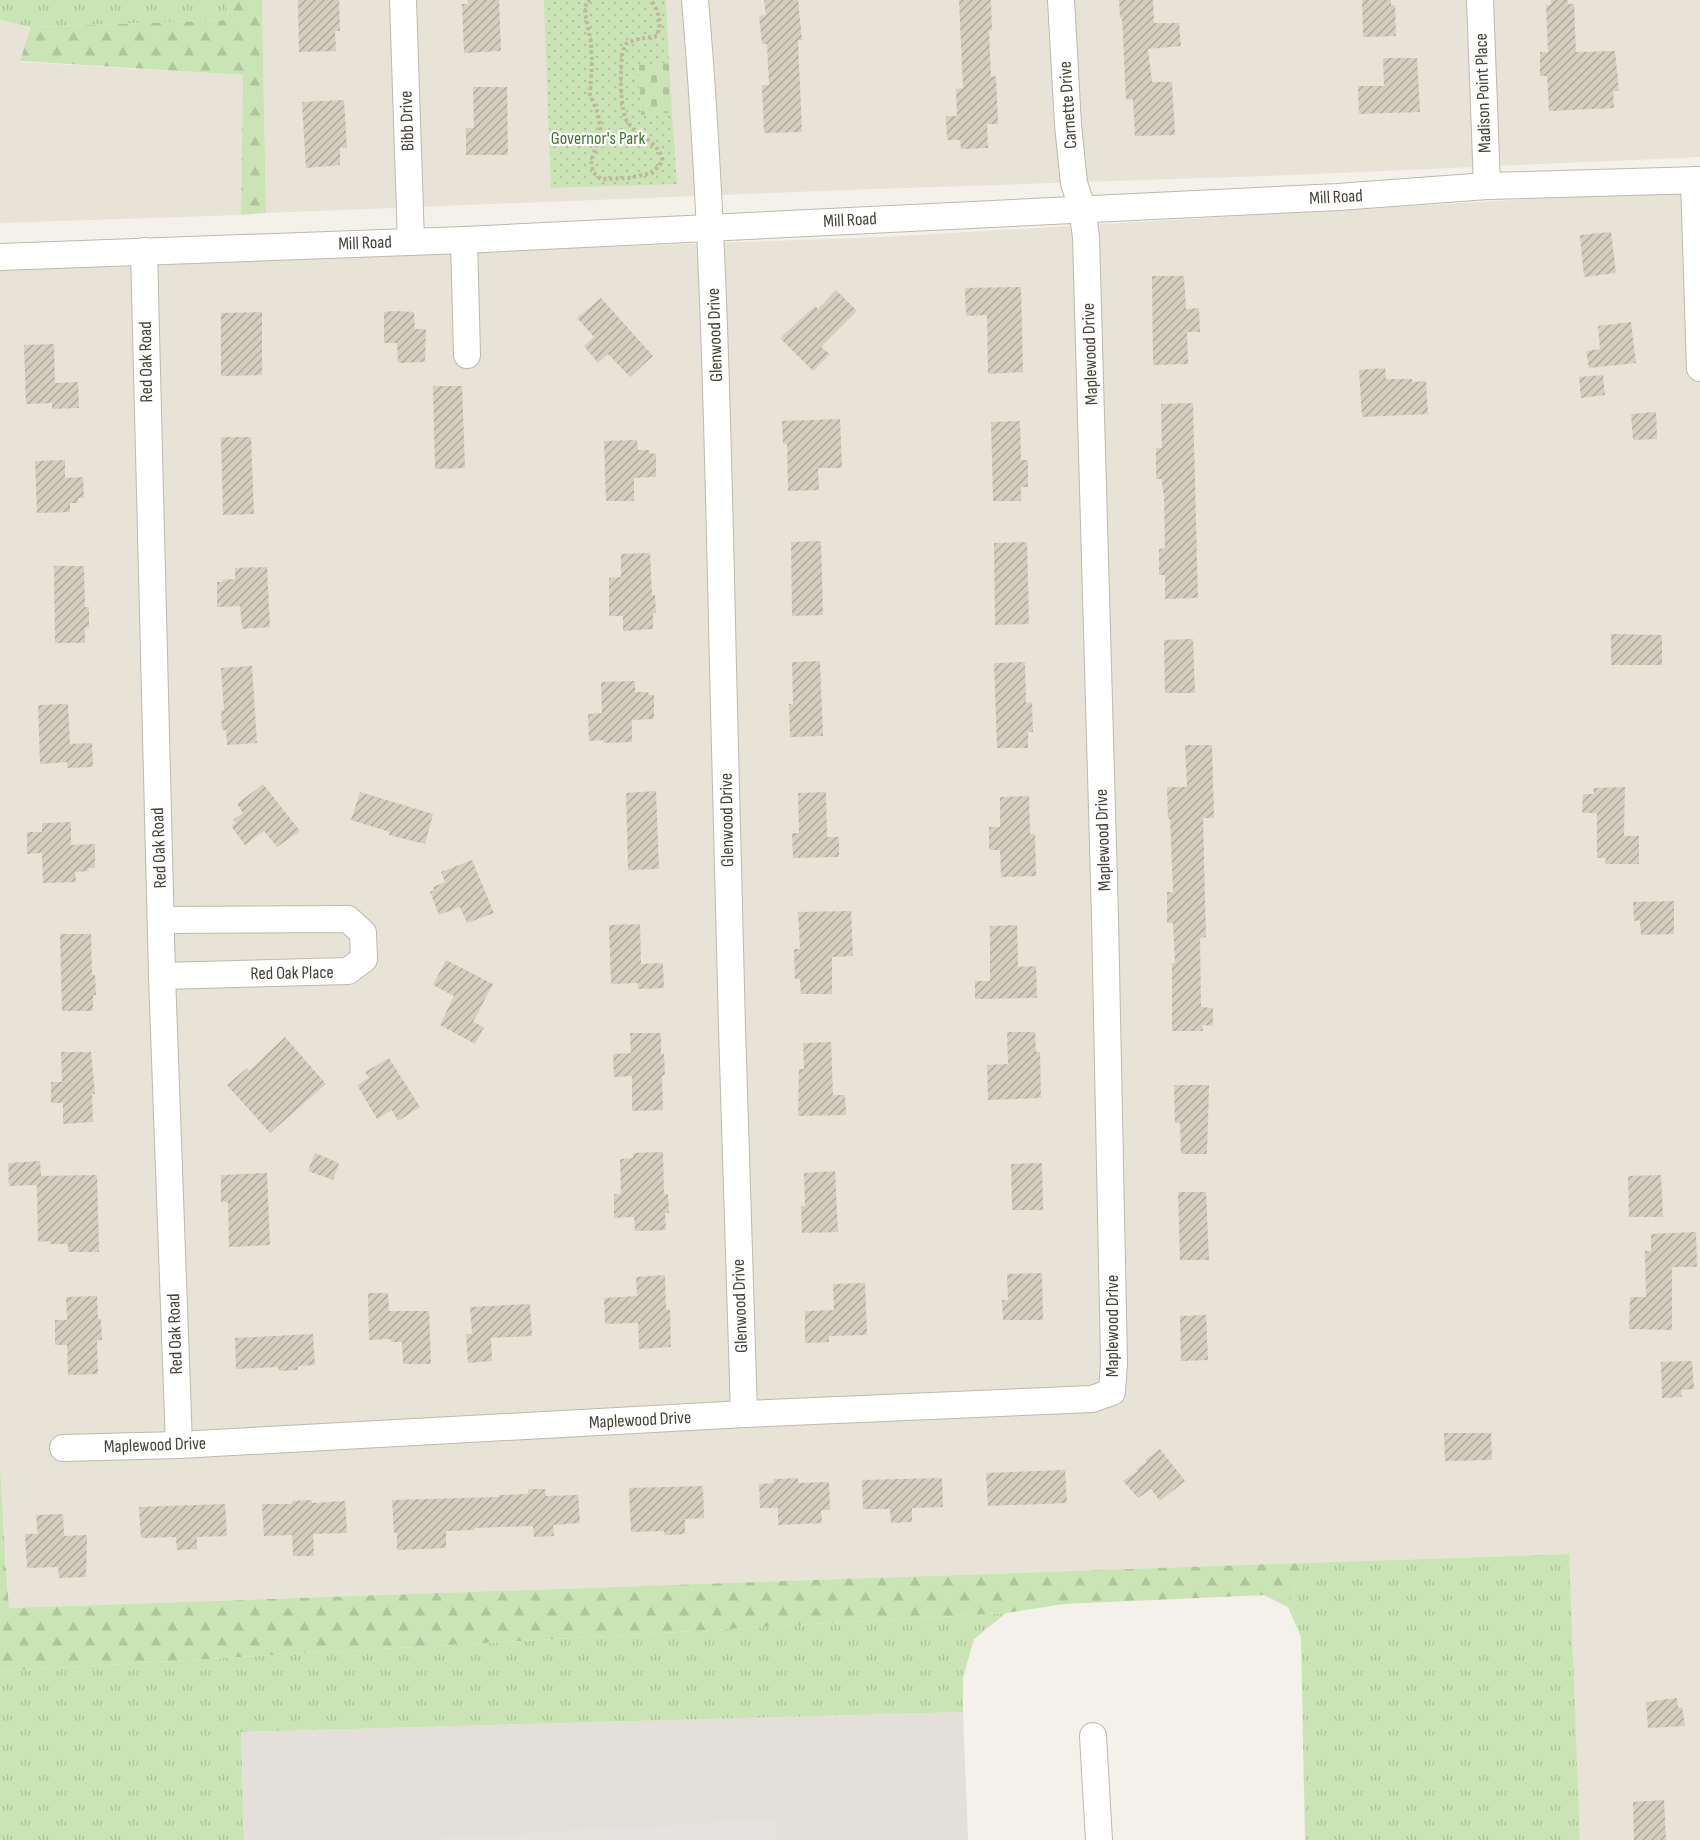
<svg xmlns="http://www.w3.org/2000/svg" width="1700" height="1840" font-family="'Sofia Sans Condensed',sans-serif">
	<defs>
		<pattern id="grass-tufts" width="24" height="20" patternUnits="userSpaceOnUse" patternTransform="scale(1.5)"><rect width="24" height="20" fill="#cbe4b5"/><path d="M3 7l-1-3M5 7V3M7 7l1-3M15 17l-1-3M17 17v-4M19 17l1-3" fill="none" stroke="#b0c59c"/></pattern>
		<pattern id="forest-firs" width="22" height="20" patternUnits="userSpaceOnUse" patternTransform="scale(1.5)"><rect width="22" height="20" fill="#cbe4b5"/><path d="M5 1l3.5 6h-7zM16 11l3.5 6h-7z" fill="#b0c59c"/></pattern>
		<pattern id="cemetery-stones" width="16" height="16" patternUnits="userSpaceOnUse" patternTransform="scale(1.5)"><rect width="16" height="16" fill="#cbe4b5"/><path d="M2 7V4a2 2 0 0 1 4 0v3zM10 15v-3a2 2 0 0 1 4 0v3z" fill="#b0c59c"/></pattern>
		<pattern id="park-dots" width="8" height="8" patternUnits="userSpaceOnUse" patternTransform="scale(1.5)"><rect width="8" height="8" fill="#cbe4b5"/><path d="M2 2h.1M6 6h.1" fill="none" stroke="#b0c59c" stroke-width="1.8" stroke-linecap="round"/></pattern>
		<pattern id="building-hatch" width="6" height="6" patternUnits="userSpaceOnUse" patternTransform="scale(1.5)"><rect width="6" height="6" fill="#d4cebf"/><path d="M-1 1l2-2M0 6l6-6M5 7l2-2" fill="none" stroke="#aea99c"/></pattern>
	</defs>
	<rect width="100%" height="100%" fill="#f3f1e9"/>
	<g fill="#e7e3d7">
		<polygon points="262,0 1700,0 1700,157 1291,175 846,190 266,213"/>
		<polygon points="0,20 31,27 21,62 243,75 241,215 0,223"/>
		<polygon points="1700,191 1700,1840 1580,1840 1568,1554 9,1608 0,1465 0,268 884,237 1580,196"/>
	</g>
	<polygon fill="#e3e0da" points="963,1712 968,1840 244,1840 241,1732"/>
	<g fill="url(#grass-tufts)">
		<polygon points="0,0 227,0 228,20 31,27 0,20"/>
		<polygon points="0,1465 6,1568 0,1568"/>
		<polygon points="1569,1554 1580,1840 1305,1840 1301,1637 1288,1607 1304,1563"/>
		<polygon points="1006,1613 974,1639 963,1678 963,1712 241,1732 244,1840 0,1840 0,1671"/>
	</g>
	<g fill="url(#forest-firs)">
		<polygon points="227,0 262,0 266,213 241,215 243,75 20,61 31,27 228,20"/>
		<polygon points="1304,1563 1288,1607 1264,1595 1064,1604 1006,1613 0,1671 0,1568 6,1568 9,1608"/>
	</g>
	<polygon fill="url(#cemetery-stones)" points="669,63 672,113 641,115 638,65"/>
	<polygon fill="url(#park-dots)" points="544,0 666,0 669,63 638,65 641,115 672,113 677,184 551,188"/>
	<polygon fill="#e5e3e0" points="776,1819 777,1840 414,1840"/>
	<g fill="url(#building-hatch)">
		<polygon points="298,0 339,0 340,31 335,31 336,51 299,52"/>
		<polygon points="468,0 499,0 501,51 464,53 462,4 468,4"/>
		<polygon points="764,0 798,0 802,40 798,40 802,132 764,133 762,85 769,85 767,44 762,44 759,16 766,15"/>
		<polygon points="959,0 991,0 992,30 989,31 991,77 996,76 998,124 987,124 988,148 961,149 960,140 947,140 946,116 957,116 956,89 963,88"/>
		<polygon points="1119,0 1153,0 1154,23 1179,23 1181,46 1148,49 1152,82 1172,82 1175,135 1135,136 1133,99 1126,100 1122,17 1120,18"/>
		<polygon points="1362,0 1391,0 1391,5 1395,5 1396,36 1363,37"/>
		<polygon points="1551,0 1568,0 1568,4 1574,4 1576,52 1615,51 1619,91 1613,91 1614,108 1549,111 1547,76 1540,76 1540,52 1548,52 1546,5 1551,5"/>
		<polygon points="1383,58 1417,58 1420,112 1359,114 1358,86 1384,86"/>
		<polygon points="473,87 507,87 508,155 466,155 466,128 474,128"/>
		<polygon points="344,100 347,148 340,148 340,165 306,168 302,102"/>
		<polygon points="1611,232 1616,273 1584,277 1580,235"/>
		<polygon points="1152,276 1184,276 1186,309 1199,308 1200,332 1187,332 1188,364 1153,365"/>
		<polygon points="1021,287 1023,372 988,374 987,315 966,316 965,288"/>
		<polygon points="836,290 857,311 821,347 830,354 813,371 780,338 815,306 818,309"/>
		<polygon points="601,298 653,356 630,377 608,354 598,363 584,346 594,337 577,318"/>
		<polygon points="394,311 414,312 415,329 426,329 425,362 398,363 397,343 384,343 384,312"/>
		<polygon points="262,312 262,375 221,376 221,313"/>
		<polygon points="1631,322 1636,363 1589,368 1586,351 1600,349 1598,326"/>
		<polygon points="54,344 55,383 78,382 79,408 52,409 52,403 26,404 24,345"/>
		<polygon points="1385,368 1386,379 1412,379 1412,382 1426,381 1428,414 1362,417 1359,370"/>
		<polygon points="1603,375 1605,395 1581,398 1579,377"/>
		<polygon points="433,386 462,386 465,468 435,469"/>
		<polygon points="1193,403 1198,598 1165,599 1165,575 1159,575 1159,549 1165,548 1164,493 1163,493 1162,479 1156,479 1156,448 1162,448 1161,404"/>
		<polygon points="1656,412 1657,439 1633,440 1631,414"/>
		<polygon points="840,419 842,468 818,468 819,490 788,491 787,444 783,444 782,421"/>
		<polygon points="1020,421 1021,460 1028,460 1028,487 1021,487 1021,501 993,501 991,422"/>
		<polygon points="221,437 251,437 254,514 223,515"/>
		<polygon points="637,440 638,450 649,450 650,453 656,454 656,477 634,478 634,501 606,501 604,441"/>
		<polygon points="65,460 65,478 83,477 84,498 78,498 78,503 70,503 70,512 37,513 35,461"/>
		<polygon points="821,541 823,615 792,616 791,542"/>
		<polygon points="1027,542 1029,624 995,625 994,543"/>
		<polygon points="650,553 652,595 655,595 656,613 653,613 653,629 623,631 623,616 609,616 609,578 621,577 621,554"/>
		<polygon points="54,566 84,566 85,607 89,607 89,627 85,628 85,643 55,643"/>
		<polygon points="267,567 270,627 242,629 240,606 217,607 217,582 223,582 222,580 235,579 235,568"/>
		<polygon points="1611,634 1662,635 1662,665 1611,665"/>
		<polygon points="1193,639 1195,693 1165,693 1164,640"/>
		<polygon points="820,661 823,736 790,737 789,704 793,704 792,662"/>
		<polygon points="1025,662 1026,703 1032,702 1033,732 1028,732 1028,748 997,748 994,663"/>
		<polygon points="252,666 257,743 227,745 226,730 222,730 221,710 224,710 221,668"/>
		<polygon points="635,681 635,692 648,692 649,695 654,695 654,719 632,720 632,742 604,743 603,740 589,741 588,714 602,713 601,682"/>
		<polygon points="68,704 70,744 92,743 93,767 67,768 67,762 40,764 38,705"/>
		<polygon points="1185,745 1212,745 1214,818 1203,818 1206,937 1200,938 1201,1007 1213,1008 1213,1026 1202,1025 1203,1031 1172,1031 1172,963 1175,963 1173,923 1167,923 1167,892 1173,892 1170,819 1168,819 1167,787 1187,787"/>
		<polygon points="263,784 300,831 277,847 264,831 245,845 231,826 236,823 233,820 243,813 237,804"/>
		<polygon points="1625,787 1624,836 1639,836 1639,864 1605,864 1606,858 1597,858 1597,813 1582,813 1583,794 1594,794 1593,788"/>
		<polygon points="656,791 659,869 628,870 626,793"/>
		<polygon points="360,792 433,814 425,844 389,835 390,832 351,820"/>
		<polygon points="826,792 827,837 839,837 839,857 793,858 792,833 799,833 798,793"/>
		<polygon points="1029,796 1030,834 1035,834 1036,876 1001,877 1000,850 989,850 989,827 1000,827 1000,797"/>
		<polygon points="71,822 71,845 95,844 95,868 88,868 89,871 75,872 76,882 43,883 42,853 27,854 27,832 42,832 42,823"/>
		<polygon points="472,860 494,913 467,923 460,907 439,915 430,892 434,890 433,887 445,882 441,872"/>
		<polygon points="1674,901 1674,934 1641,935 1640,920 1634,921 1633,902"/>
		<polygon points="851,911 853,956 832,957 832,994 801,994 800,979 795,979 794,949 800,949 798,912"/>
		<polygon points="640,924 641,964 663,963 664,988 638,989 638,983 611,984 609,925"/>
		<polygon points="1017,925 1018,967 1036,966 1037,998 975,999 975,981 990,981 990,926"/>
		<polygon points="60,934 91,934 92,975 95,975 96,995 93,995 93,1011 62,1011"/>
		<polygon points="446,960 493,984 473,1022 484,1027 475,1044 440,1025 454,996 433,985"/>
		<polygon points="1007,1032 1035,1032 1036,1052 1040,1052 1041,1098 988,1100 987,1065 1008,1064"/>
		<polygon points="630,1033 661,1033 661,1054 664,1054 665,1075 662,1076 663,1110 632,1111 632,1076 614,1077 613,1054 631,1053"/>
		<polygon points="285,1037 326,1084 270,1133 227,1085 247,1068 249,1071"/>
		<polygon points="831,1042 833,1095 845,1095 846,1115 798,1116 799,1069 804,1069 803,1043"/>
		<polygon points="61,1052 91,1052 95,1094 92,1094 93,1122 63,1124 63,1103 51,1103 51,1082 62,1082"/>
		<polygon points="389,1058 420,1107 398,1121 392,1110 377,1119 357,1085 369,1078 365,1072"/>
		<polygon points="1174,1085 1209,1085 1207,1154 1181,1154 1180,1123 1175,1123"/>
		<polygon points="663,1152 664,1194 668,1194 669,1213 665,1213 666,1230 635,1231 634,1217 614,1218 614,1194 621,1194 620,1159 633,1158 633,1153"/>
		<polygon points="315,1153 339,1163 333,1180 308,1171"/>
		<polygon points="40,1161 41,1176 97,1175 99,1252 68,1252 68,1244 50,1244 50,1241 38,1242 37,1185 9,1186 8,1163"/>
		<polygon points="1042,1163 1043,1210 1012,1210 1011,1164"/>
		<polygon points="835,1171 838,1232 802,1233 801,1206 805,1206 804,1173"/>
		<polygon points="267,1173 270,1245 229,1247 228,1202 221,1202 221,1175"/>
		<polygon points="1661,1175 1663,1217 1629,1217 1628,1176"/>
		<polygon points="1178,1192 1206,1192 1209,1260 1180,1260"/>
		<polygon points="1696,1232 1697,1267 1672,1267 1672,1330 1629,1329 1630,1297 1646,1297 1645,1251 1651,1251 1651,1234"/>
		<polygon points="1042,1273 1043,1320 1003,1320 1002,1300 1008,1300 1007,1274"/>
		<polygon points="665,1275 666,1310 670,1310 671,1347 639,1349 638,1323 605,1324 604,1298 637,1296 636,1277"/>
		<polygon points="865,1283 867,1335 829,1336 829,1342 805,1343 805,1311 834,1310 833,1284"/>
		<polygon points="368,1293 388,1293 389,1311 429,1311 431,1364 403,1364 402,1342 391,1342 390,1339 369,1340"/>
		<polygon points="97,1296 98,1319 101,1319 102,1340 97,1340 98,1374 68,1375 67,1345 55,1345 55,1320 67,1320 66,1297"/>
		<polygon points="530,1304 532,1336 491,1338 492,1361 468,1363 466,1334 472,1334 470,1307"/>
		<polygon points="1206,1315 1208,1360 1181,1361 1180,1316"/>
		<polygon points="313,1334 315,1365 298,1366 298,1370 279,1371 278,1367 236,1369 235,1338"/>
		<polygon points="1692,1361 1694,1389 1681,1390 1682,1397 1662,1398 1661,1362"/>
		<polygon points="1444,1433 1491,1433 1492,1460 1445,1461"/>
		<polygon points="1160,1449 1185,1481 1160,1501 1151,1489 1138,1498 1123,1481 1138,1471 1136,1469 1147,1462 1145,1460"/>
		<polygon points="1065,1470 1067,1503 988,1506 986,1473"/>
		<polygon points="798,1478 798,1483 829,1482 830,1510 821,1510 822,1523 778,1525 778,1508 760,1508 759,1484 774,1483 774,1479"/>
		<polygon points="942,1478 943,1507 912,1508 912,1522 891,1523 890,1509 863,1509 862,1480"/>
		<polygon points="703,1486 704,1518 685,1519 685,1534 665,1535 664,1531 631,1532 629,1488"/>
		<polygon points="528,1489 545,1489 546,1496 578,1495 580,1523 553,1525 554,1536 534,1537 533,1526 474,1528 474,1530 446,1531 446,1548 397,1550 397,1533 394,1533 392,1500 499,1497 499,1495 528,1494"/>
		<polygon points="312,1500 312,1503 345,1501 347,1533 313,1534 314,1556 293,1556 292,1535 264,1536 262,1504 292,1504 292,1501"/>
		<polygon points="225,1504 227,1536 197,1537 197,1549 177,1550 176,1537 141,1538 139,1507"/>
		<polygon points="63,1514 64,1536 87,1535 86,1577 59,1578 58,1567 27,1568 25,1534 38,1534 36,1515"/>
		<polygon points="1677,1698 1678,1708 1682,1707 1685,1726 1648,1728 1646,1702"/>
		<polygon points="1664,1800 1666,1840 1634,1840 1633,1802"/>
	</g>
	<g fill="none" stroke-linecap="round" stroke-linejoin="round">
		<g stroke="#beb9ac" stroke-width="28">
			<g id="minor">
				<polyline points="403,0 411,242"/>
				<path d="M 695,0 C 714,222 718,445 723,668 C 729,917 735,1165 744,1414"/>
				<polyline points="1480,0 1487,186"/>
				<polyline points="1694,180 1700,368"/>
				<polyline points="464,240 467,355"/>
				<polyline points="144,251 162,976 179,1445"/>
				<polyline points="0,257 464,240 1338,197 1487,186 1700,180"/>
				<polyline points="161,920 348,919 363,933 364,959 348,971 162,976"/>
				<polyline points="63,1448 179,1445 744,1414 1092,1399 1112,1392 1114,1363 1105,917 1086,237 1082,208 1074,183 1068,125 1061,0"/>
				<polyline points="1093,1736 1099,1840"/>
			</g>
		</g>
		<path stroke="#bfb69e" stroke-width="4" stroke-dasharray="3 3" stroke-linecap="butt" d="M 590,0 L 586,2 L 585,13 L 591,42 L 592,63 L 590,94 L 598,114 L 601,133 L 591,161 L 593,172 L 601,179 L 628,178 L 652,173 L 663,161 C 659,142 639,137 628,123 C 620,113 620,71 622,57 C 622,52 624,48 626,44 L 634,40 L 657,36 C 662,22 659,12 651,0"/>
		<use href="#minor" stroke="#fff" stroke-width="26"/>
	</g>
	<g text-anchor="middle" dominant-baseline="central" stroke-width="4.5" stroke-linejoin="round" paint-order="stroke">
		<g font-size="18" fill="#464238" stroke="#fff">
			<text transform="translate(1483 93) rotate(-92)">Madison Point Place</text>
			<text transform="translate(1068 105) rotate(-94)">Carnette Drive</text>
			<text transform="translate(407 121) rotate(-92)">Bibb Drive</text>
			<text transform="translate(1336 197) rotate(-3)">Mill Road</text>
			<text transform="translate(850 220) rotate(-3)">Mill Road</text>
			<text transform="translate(365 243) rotate(-2)">Mill Road</text>
			<text transform="translate(715 335) rotate(-92)">Glenwood Drive</text>
			<text transform="translate(1090 354) rotate(-92)">Maplewood Drive</text>
			<text transform="translate(146 362) rotate(-91)">Red Oak Road</text>
			<text transform="translate(727 820) rotate(-91)">Glenwood Drive</text>
			<text transform="translate(1103 840) rotate(-92)">Maplewood Drive</text>
			<text transform="translate(159 848) rotate(-92)">Red Oak Road</text>
			<text transform="translate(292 973) rotate(-1)">Red Oak Place</text>
			<text transform="translate(740 1306) rotate(-92)">Glenwood Drive</text>
			<text transform="translate(1112 1326) rotate(-90)">Maplewood Drive</text>
			<text transform="translate(175 1334) rotate(-92)">Red Oak Road</text>
			<text transform="translate(640 1420) rotate(-3)">Maplewood Drive</text>
			<text transform="translate(155 1445) rotate(-2)">Maplewood Drive</text>
		</g>
		<g font-size="18" fill="#43742f" stroke="#fff">
			<text x="598" y="138">Governor's Park</text>
		</g>
	</g>
</svg>
